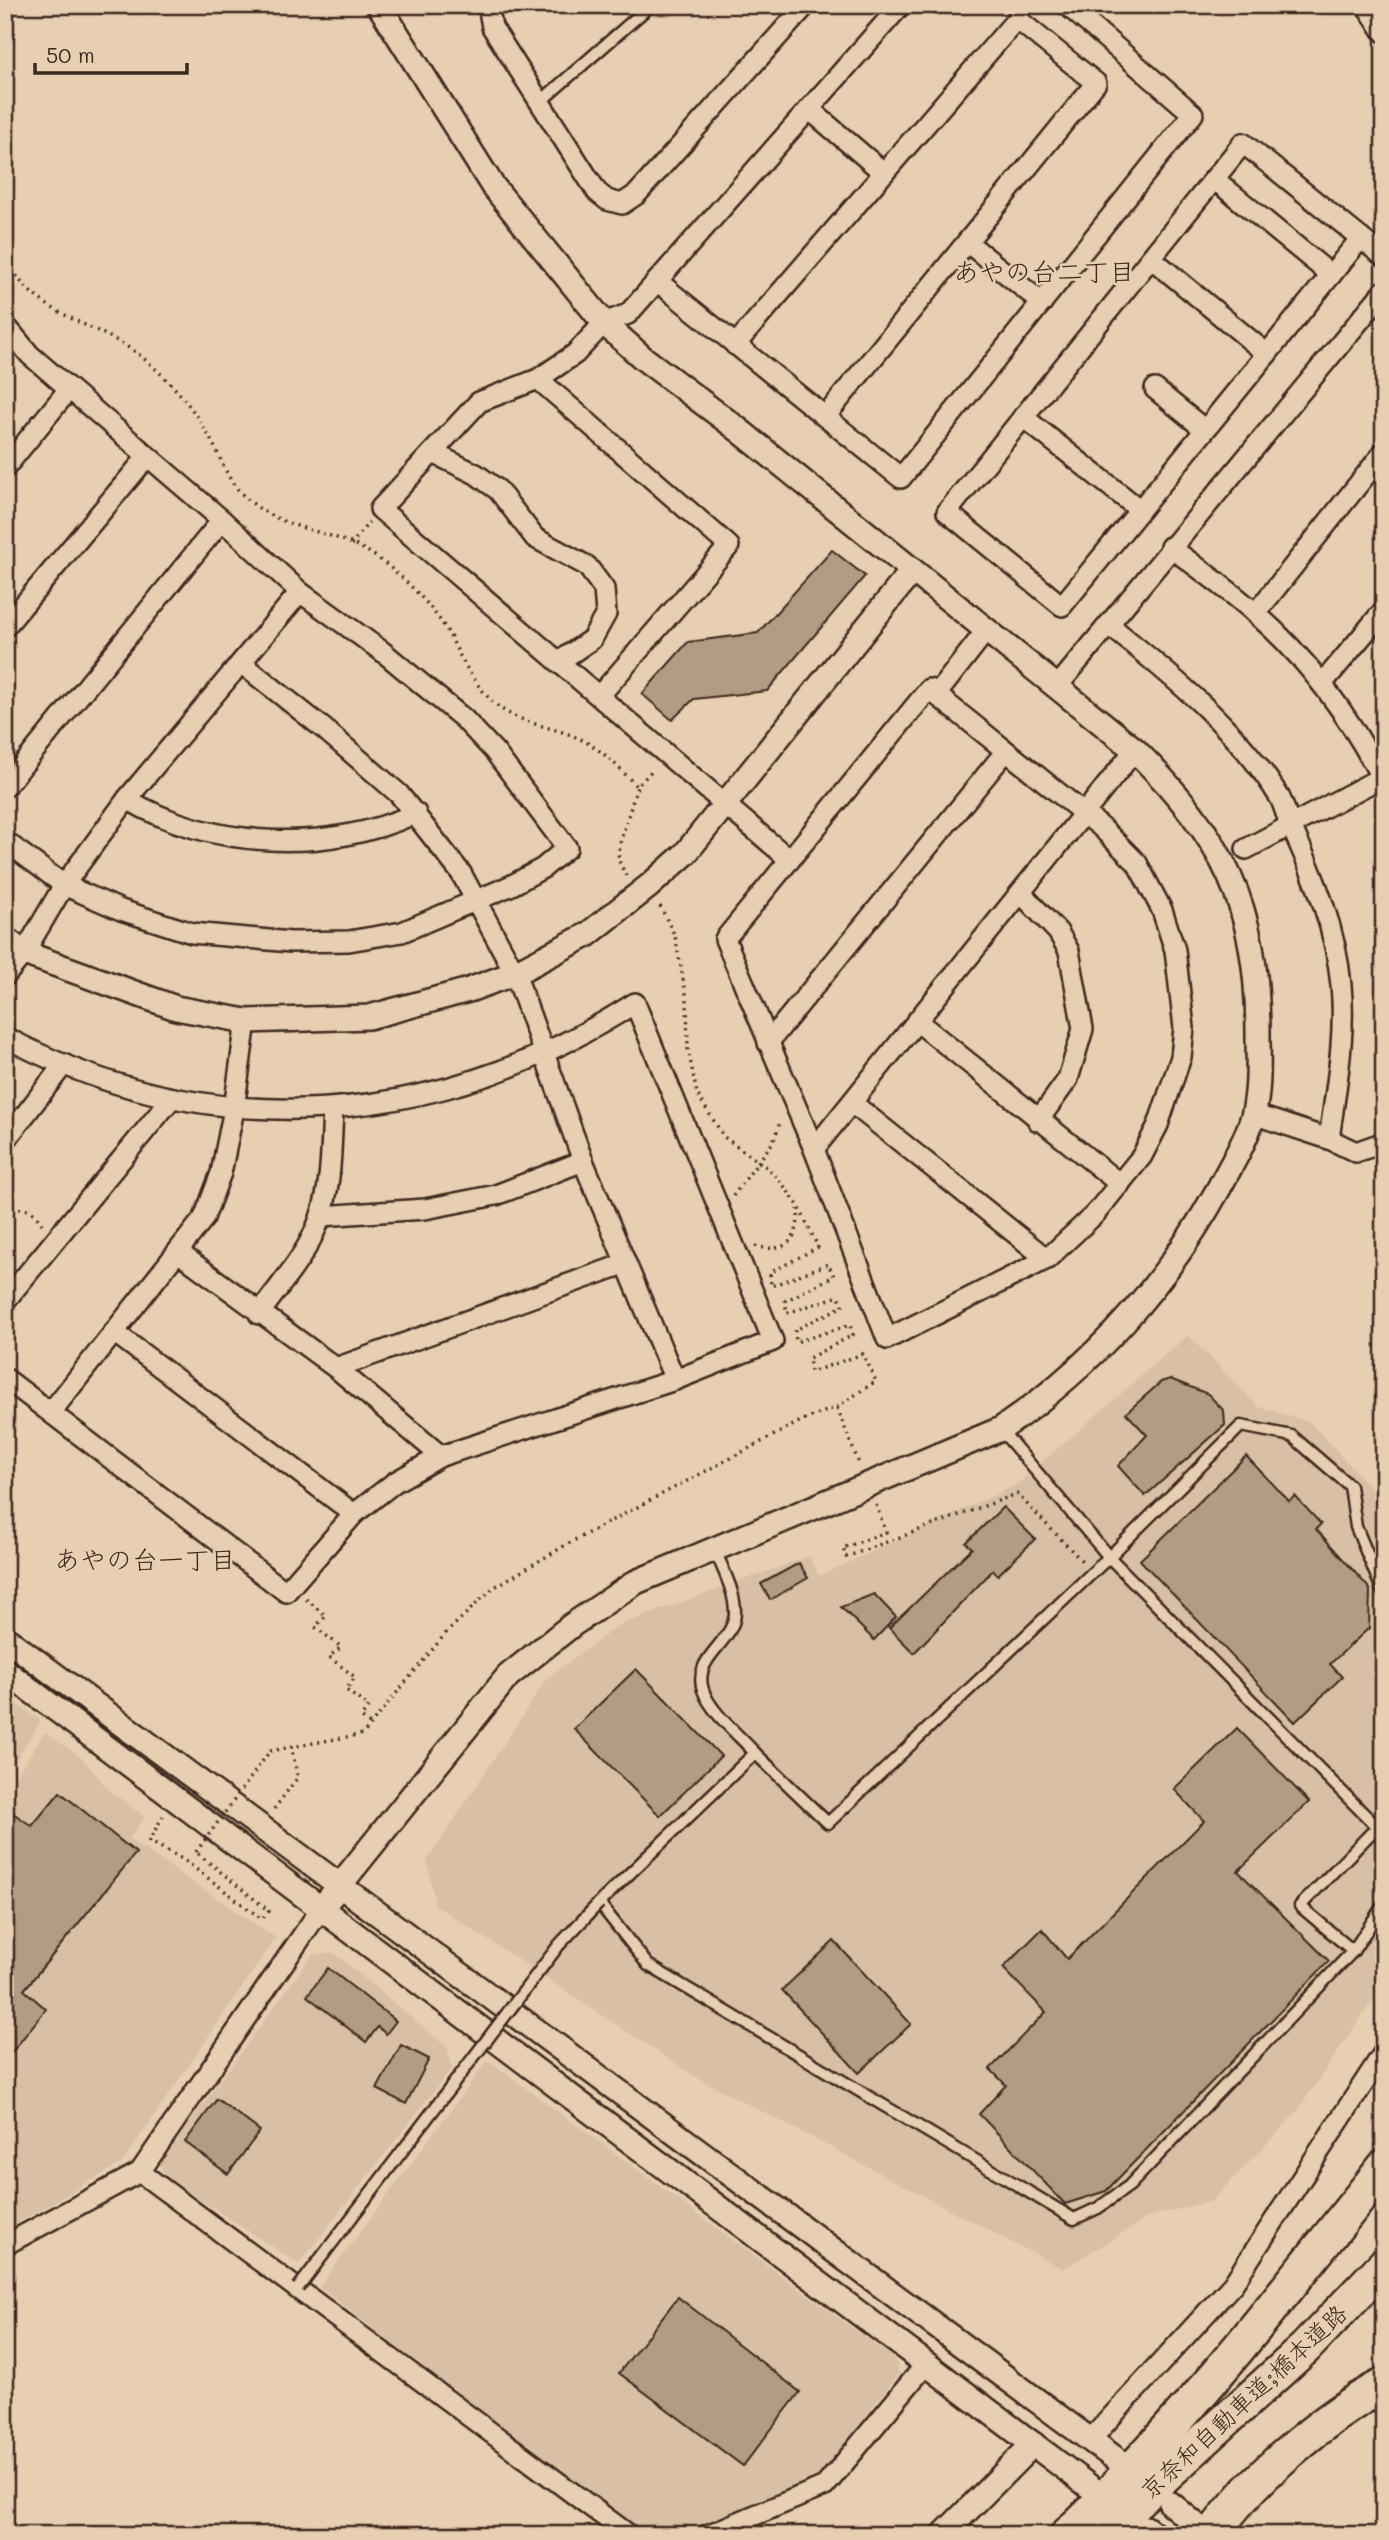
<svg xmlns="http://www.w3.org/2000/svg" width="1389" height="2540" font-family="Mali,'Klee One',sans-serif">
	<rect width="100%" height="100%" fill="#e9cfb1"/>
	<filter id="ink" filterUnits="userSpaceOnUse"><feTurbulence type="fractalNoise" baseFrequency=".0143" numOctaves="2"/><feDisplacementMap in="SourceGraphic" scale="14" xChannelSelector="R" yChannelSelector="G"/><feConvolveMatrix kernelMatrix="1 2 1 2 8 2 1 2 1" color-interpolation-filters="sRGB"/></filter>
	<g filter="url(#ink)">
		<g fill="#d9c0a4">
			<polygon points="1188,1335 1259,1407 1310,1422 1374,1491 1374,1532 1384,1546 1384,1984 1296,2113 1212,2201 1151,2216 1063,2269 696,2077 435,1905 427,1861 547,1678 619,1625 809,1556 819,1576 1016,1485"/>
			<polygon points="5,1695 41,1721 5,1777"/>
			<polygon points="45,1732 82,1758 110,1791 145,1817 129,1839 276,1938 122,2163 5,2230 5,1792"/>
			<polygon points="333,1952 448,2048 452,2068 299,2264 164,2176 160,2163 312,1955"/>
			<polygon points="488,2060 895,2359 899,2373 816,2481 682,2535 643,2535 319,2287"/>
		</g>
		<g fill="#b39c84" stroke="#3b2a1e" stroke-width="2">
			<polygon points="832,550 865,576 767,691 694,699 672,720 642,694 688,642 758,633"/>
			<polygon points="1170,1379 1208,1394 1224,1411 1225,1425 1145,1496 1118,1466 1147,1435 1126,1413 1161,1382"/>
			<polygon points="1246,1456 1289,1501 1295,1496 1321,1524 1316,1529 1370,1589 1369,1628 1330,1664 1342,1677 1295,1722 1140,1560"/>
			<polygon points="1003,1507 1035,1539 998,1575 993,1570 914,1653 889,1628 972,1548 966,1543"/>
			<polygon points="799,1563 808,1578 770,1600 761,1584"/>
			<polygon points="874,1594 896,1617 874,1640 841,1607"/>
			<polygon points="636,1669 721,1756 660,1816 574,1729"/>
			<polygon points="1237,1728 1309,1802 1238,1871 1329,1961 1106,2191 1065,2204 979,2114 1006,2085 990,2069 1046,2012 1003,1968 1042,1929 1067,1959 1204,1821 1174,1789"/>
			<polygon points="60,1792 136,1853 24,1990 46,2009 5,2061 5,1823 13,1813 32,1826"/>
			<polygon points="834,1941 911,2024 859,2073 782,1990"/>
			<polygon points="328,1968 396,2021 386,2034 378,2027 366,2042 307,1996"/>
			<polygon points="401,2045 429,2059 406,2104 377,2089"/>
			<polygon points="217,2099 260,2131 228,2174 185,2142"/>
			<polygon points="678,2297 800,2392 743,2466 619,2373"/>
		</g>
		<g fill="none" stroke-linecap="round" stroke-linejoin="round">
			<g stroke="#3b2a1e" stroke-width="15">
				<g id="service">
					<polyline points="540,102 651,5"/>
					<polyline points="1001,1430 1109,1557 1377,1827 1300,1906 1353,1951"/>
					<path d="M 715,1550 C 723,1570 735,1591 735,1613 C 734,1643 692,1657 703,1690 C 711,1713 739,1735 755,1753 L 599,1903 L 648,1965 L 1074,2219 L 1098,2208 L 1129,2186 L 1353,1951 L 1384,1904"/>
					<polyline points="755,1753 828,1823 1109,1557 1241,1426 1292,1436 1350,1486 1356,1527 1384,1594"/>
				</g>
			</g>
			<g stroke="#3b2a1e" stroke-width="24">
				<g id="minor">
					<polyline points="488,5 492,27 597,192 607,200 622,204 637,194 806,5"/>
					<polyline points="1366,5 1384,32"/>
					<polyline points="809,109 884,173"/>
					<polyline points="1214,179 1331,275"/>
					<polyline points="1361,238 1062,606 947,512 1243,143 1384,257"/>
					<polyline points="967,242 1042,303"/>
					<polyline points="1151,258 1267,354"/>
					<polyline points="657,281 901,478 1193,114 1067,5"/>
					<polyline points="5,325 30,355 222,520 300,592 383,652 464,719 495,752 567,848 543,868 512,885 402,932 349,941 291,942 192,933 121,910 64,885 5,841"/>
					<polyline points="735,345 1017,19 1096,83 825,417"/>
					<polyline points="538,379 729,546 600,695"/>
					<polyline points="1155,389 1205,430"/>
					<polyline points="1023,417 1140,510"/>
					<polyline points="433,453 476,474 498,490 535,538 587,566 604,589 606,614 592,639 560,661"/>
					<polyline points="5,468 69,389"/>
					<path d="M 1170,547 C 1198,568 1228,589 1255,613 C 1308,659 1352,720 1384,783"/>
					<polyline points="1256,613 1384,452"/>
					<path d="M 1109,625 C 1169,673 1240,731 1280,798 C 1285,808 1287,819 1292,828 C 1315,878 1336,930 1341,985 C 1346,1036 1336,1088 1329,1139"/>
					<polyline points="5,627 147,457"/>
					<polyline points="241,663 323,728 399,794 461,873 515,973 583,1161 675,1380"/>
					<polyline points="1322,684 1384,610"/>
					<polyline points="1057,687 1384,291"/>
					<polygon points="929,689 1101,827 1137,863 1162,910 1175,950 1184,1028 1181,1057 1158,1125 1142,1156 1095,1214 1047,1259 887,1339 814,1149 725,939"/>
					<polyline points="936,695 985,632"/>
					<polyline points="5,787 222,520"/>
					<path d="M 127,799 C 209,849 329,854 416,813"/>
					<polyline points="1246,849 1384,776"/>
					<polyline points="790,860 380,509 479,402 538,379 575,354 604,323 628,314 901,5"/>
					<polyline points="1021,893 1058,932 1069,951 1083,1029 1068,1079 1038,1121"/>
					<polyline points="5,976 24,953 64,885 127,799 300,592"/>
					<polyline points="918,1022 1120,1184"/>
					<path d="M 5,1037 C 212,1147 440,1128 635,1003 L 773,1341 L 675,1380 L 441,1456 L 395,1482 L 354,1514 L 286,1592 L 5,1378"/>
					<polyline points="768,1043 1006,751"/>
					<polyline points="852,1103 1047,1259"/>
					<polyline points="1253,1114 1329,1139 1356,1152 1384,1142"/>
					<polyline points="5,1141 64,1064"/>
					<polyline points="814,1149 1135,750"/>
					<polyline points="321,1216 425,1209 496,1195 583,1161"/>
					<polyline points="178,1252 336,1368 441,1456"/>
					<polyline points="5,1301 172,1098"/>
					<path d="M 259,1314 C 281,1283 308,1254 320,1218 C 332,1185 331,1144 333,1110"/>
					<polyline points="114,1332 354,1514"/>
					<polyline points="336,1368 624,1264"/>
					<polyline points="51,1412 204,1218 221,1173 234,1109 246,1021"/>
					<polyline points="140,2172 629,2535"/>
					<polyline points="5,2245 140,2172 320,1910"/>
					<polyline points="1091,2439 1233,2284 1384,2052"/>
					<polyline points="707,2535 825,2486 926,2364"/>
				</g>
			</g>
			<g stroke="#3b2a1e" stroke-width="28">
				<g id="tertiary">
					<polyline points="5,939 24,953 176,1008 246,1021 369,1017 469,990 515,973 587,935 649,886 685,854 912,571"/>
					<polyline points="5,1638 1116,2459"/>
					<polyline points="5,1671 1094,2490"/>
					<path d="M 320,1910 L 508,1676 L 572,1625 L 636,1582 L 1001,1429 C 1092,1367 1166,1284 1219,1188 C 1231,1165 1246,1141 1253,1116 C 1260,1089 1258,1058 1258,1031 C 1257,904 1224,839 1135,750 L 739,430 L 643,358 L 604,323 L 492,185 L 379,5"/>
					<polyline points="1171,2504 1208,2535"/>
					<polyline points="1146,2528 1155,2535"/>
					<polyline points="943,2535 1033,2444"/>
				</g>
			</g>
			<g stroke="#3b2a1e" stroke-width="38">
				<g id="motorway">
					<path d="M 1067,2535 C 1184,2423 1283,2294 1384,2167"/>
					<polyline points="1100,2535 1305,2348 1384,2265"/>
					<path d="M 1212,2535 C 1250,2480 1325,2416 1384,2385"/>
				</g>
			</g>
			<g stroke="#3b2a1e" stroke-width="3.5" stroke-dasharray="2 5" stroke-linecap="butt">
				<polyline points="5,196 5,211"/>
				<path d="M 5,250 C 22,314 97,321 142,357 C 172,382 194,408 212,442 C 222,460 227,479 241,493 C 278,531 323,527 365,550 C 395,567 434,606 450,636 C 461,659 475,685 493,702 C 512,721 547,726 571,735 C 598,745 618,766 637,787"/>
				<polyline points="351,545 369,522"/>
				<polyline points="626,876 618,859 620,843 637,787 653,769"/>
				<polyline points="733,1196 773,1142 781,1120"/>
				<path d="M 5,1208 C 26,1211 28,1203 42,1224"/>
				<path d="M 755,1246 C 786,1254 800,1240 798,1209"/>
				<polyline points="837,1408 860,1466"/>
				<polyline points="876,1505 886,1532 843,1548 846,1557 1017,1494 1084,1563"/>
				<polyline points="306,1599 326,1616 315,1627 341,1647 329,1657 355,1677 346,1690 369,1707 361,1717 371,1725"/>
				<polyline points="270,1751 363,1734 446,1633 493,1588 571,1542 803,1420 837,1407 876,1381 863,1354 811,1372 809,1358 853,1335 850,1325 796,1342 795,1330 843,1306 839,1296 787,1313 785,1301 834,1276 828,1264 771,1286 770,1273 818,1247 798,1205 784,1186 769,1169 724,1137 697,1094 688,1049 687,999 675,936 659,904"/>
				<polyline points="274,1809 298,1777 291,1747"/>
				<polyline points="163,1816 149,1841 184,1860 262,1919 269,1911 196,1852"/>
			</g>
			<use href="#service" stroke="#e9cfb1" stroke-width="10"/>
			<use href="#minor" stroke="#e9cfb1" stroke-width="19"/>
			<use href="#tertiary" stroke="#e9cfb1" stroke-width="23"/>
			<use href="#motorway" stroke="#e9cfb1" stroke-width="33"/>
			<g stroke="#3b2a1e" stroke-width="15" stroke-linecap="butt">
				<polyline id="service-bridge" points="298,2288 559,1945 599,1903"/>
			</g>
			<polyline stroke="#3b2a1e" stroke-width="3.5" stroke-dasharray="2 5" stroke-linecap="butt" points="196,1852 270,1751"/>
			<use href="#service-bridge" stroke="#e9cfb1" stroke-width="10"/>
		</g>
	</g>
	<g text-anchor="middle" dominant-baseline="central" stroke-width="5" stroke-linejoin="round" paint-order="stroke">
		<g font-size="24" fill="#3b2a1e" stroke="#e9cfb1">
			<text transform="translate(1243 2401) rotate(-43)">京奈和自動車道;橋本道路</text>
		</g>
		<g font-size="26" fill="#3b2a1e" stroke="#e9cfb1">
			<text x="1044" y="271">あやの台二丁目</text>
			<text x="145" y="1559">あやの台一丁目</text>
		</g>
	</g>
	<rect width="1389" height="2540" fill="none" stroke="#e9cfb1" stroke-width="28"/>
	<rect x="14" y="14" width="1361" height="2512" fill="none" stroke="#3b2a1e" stroke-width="2.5" filter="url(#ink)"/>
	<path d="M35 63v10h152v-10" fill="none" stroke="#3b2a1e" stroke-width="3.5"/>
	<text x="46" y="63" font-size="21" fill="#3b2a1e" stroke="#e9cfb1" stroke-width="5" paint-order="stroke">50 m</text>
</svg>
